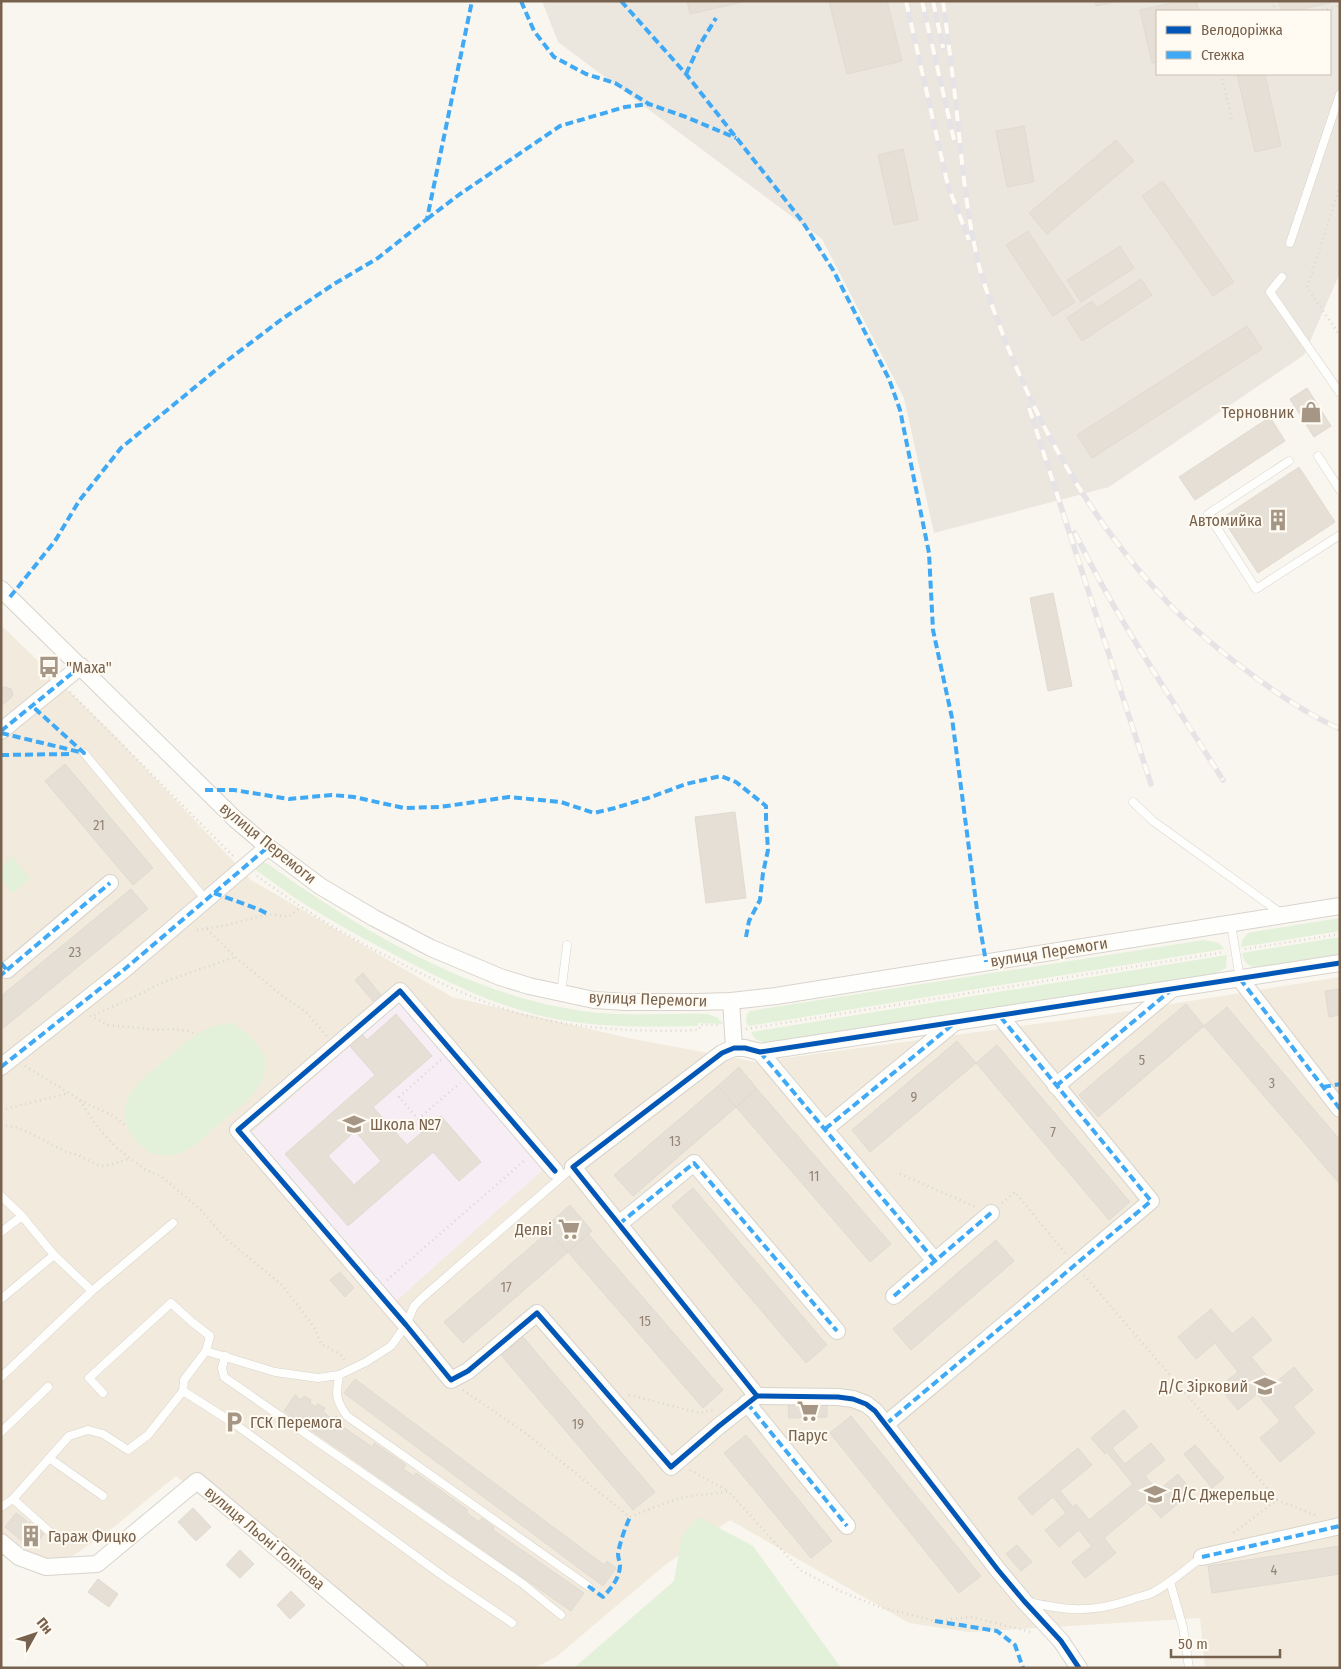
<svg xmlns="http://www.w3.org/2000/svg" width="1341" height="1669" font-family="'Fira Sans Condensed',sans-serif">
	<rect width="100%" height="100%" fill="#f8f6ef"/>
	<polygon fill="#f1eadd" points="1,625 114,735 251,880 452,997 628,1038 756,1062 1103,1015 1340,977 1340,1668 1205,1668 1200,1618 969,1632 909,1623 730,1520 665,1565 556,1657 534,1668 414,1668 176,1476 114,1527 60,1565 1,1541"/>
	<path fill="#ebe7df" fill-rule="evenodd" d="M 542,1 L 1340,1 L 1340,273 L 1304,355 L 1109,487 L 934,533 L 904,398 L 822,239 L 558,42 ZM 1157,11 L 1330,11 L 1330,74 L 1157,74 Z"/>
	<polygon fill="#f6eef4" points="400,1001 545,1168 395,1302 251,1133"/>
	<g fill="#e3f0da">
		<polygon points="12,857 30,878 13,893 1,879 1,867"/>
		<path d="M 262,862 L 268,864 C 362,931 467,994 582,1011 C 624,1017 666,1013 708,1014 L 718,1018 L 723,1024 L 698,1023 L 698,1026 C 647,1027 596,1028 546,1017 C 504,1008 465,990 426,971 C 385,950 345,929 306,905 C 288,894 271,880 253,868 Z"/>
		<polygon points="1340,918 1340,931 1241,947 1242,940 1248,933 1253,932"/>
		<path d="M 1340,937 L 1340,954 L 1259,967 C 1248,967 1244,963 1242,953 Z"/>
		<polygon points="1204,940 1219,943 1224,949 767,1023 748,1026 746,1020 747,1014 750,1011"/>
		<polygon points="1227,955 1226,968 1213,975 766,1044 755,1039 751,1032"/>
		<path d="M 229,1023 C 242,1028 250,1035 258,1046 C 282,1080 241,1105 219,1124 C 206,1136 190,1153 172,1155 C 163,1156 154,1155 147,1150 C 140,1146 135,1139 131,1133 C 110,1102 144,1078 165,1060 C 187,1042 200,1026 229,1023 Z"/>
		<polygon points="698,1517 753,1546 841,1668 574,1668 674,1581 682,1536"/>
	</g>
	<g fill="#e5dfd6" stroke="#e1dad1" fill-rule="evenodd">
		<polygon points="687,1 747,1 690,14"/>
		<polygon points="829,1 887,1 902,61 847,74"/>
		<polygon points="1095,1 1120,1 1096,6"/>
		<polygon points="1181,1 1196,1 1199,11 1157,11 1157,62 1152,63 1140,10"/>
		<polygon points="1279,1 1329,1 1330,3 1293,11 1281,11"/>
		<polygon points="1237,74 1265,74 1281,146 1255,152"/>
		<polygon points="1024,126 1034,182 1007,187 996,131"/>
		<polygon points="1116,140 1134,161 1047,234 1029,213"/>
		<polygon points="903,149 918,220 894,225 878,155"/>
		<polygon points="1163,181 1234,282 1213,296 1142,196"/>
		<polygon points="1028,231 1075,302 1053,316 1006,245"/>
		<polygon points="1120,246 1134,268 1081,302 1067,280"/>
		<polygon points="1141,279 1152,295 1082,341 1067,318 1092,301 1097,308"/>
		<polygon points="1247,326 1262,349 1092,458 1077,435"/>
		<polygon points="1307,388 1331,426 1314,437 1290,399"/>
		<polygon points="1270,417 1285,441 1195,500 1179,477"/>
		<polygon points="1299,467 1335,522 1258,573 1222,518"/>
		<polygon points="1053,593 1072,686 1048,691 1030,598"/>
		<polygon points="5,687 11,689 13,694 11,698 1,706 1,688"/>
		<polygon points="65,764 153,868 133,885 45,781"/>
		<polygon points="735,812 746,898 706,903 695,817"/>
		<polygon points="131,889 148,909 1,1030 1,996"/>
		<polygon points="363,973 381,995 373,1001 355,980"/>
		<polygon points="1340,989 1340,1015 1329,1017 1325,991"/>
		<polygon points="1186,1004 1204,1026 1098,1117 1079,1095"/>
		<polygon points="1227,1007 1340,1140 1340,1181 1338,1182 1204,1026"/>
		<path d="M 396,1014 L 432,1056 L 373,1107 L 407,1145 L 441,1116 L 481,1162 L 459,1181 L 433,1152 L 348,1226 L 285,1154 L 375,1075 L 349,1045 L 362,1034 L 367,1040 ZM 355,1131 L 381,1161 L 354,1185 L 328,1156 Z"/>
		<polygon points="957,1041 976,1063 870,1152 852,1130"/>
		<polygon points="997,1045 1130,1202 1109,1220 976,1063"/>
		<polygon points="739,1067 757,1089 736,1107 718,1086"/>
		<polygon points="718,1086 736,1107 633,1196 614,1175"/>
		<polygon points="757,1089 891,1244 870,1262 736,1107"/>
		<polygon points="693,1188 827,1345 806,1363 672,1206"/>
		<polygon points="570,1205 592,1231 568,1252 545,1227"/>
		<polygon points="549,1231 568,1252 463,1343 444,1322"/>
		<polygon points="588,1234 723,1390 703,1408 568,1252"/>
		<polygon points="996,1240 1014,1261 911,1350 893,1329"/>
		<polygon points="340,1272 354,1288 345,1297 330,1280"/>
		<polygon points="1211,1309 1232,1334 1253,1317 1272,1340 1251,1357 1274,1384 1294,1367 1313,1390 1293,1407 1315,1433 1280,1462 1260,1438 1280,1421 1257,1394 1238,1410 1219,1387 1238,1372 1215,1343 1196,1359 1178,1337"/>
		<polygon points="523,1337 655,1492 633,1510 501,1355"/>
		<polygon points="355,1379 604,1565 607,1561 616,1568 603,1586 344,1393"/>
		<polygon points="295,1395 301,1400 304,1396 311,1400 310,1403 316,1407 318,1404 325,1408 323,1412 334,1420 336,1416 342,1420 339,1424 372,1447 374,1443 406,1465 403,1469 414,1476 416,1473 468,1510 466,1512 479,1522 482,1518 494,1527 493,1530 584,1593 571,1611 284,1411"/>
		<polygon points="788,1405 827,1405 827,1417 789,1418"/>
		<polygon points="1124,1410 1138,1427 1112,1448 1125,1464 1151,1443 1165,1460 1145,1476 1158,1491 1178,1474 1192,1491 1161,1518 1147,1502 1104,1538 1116,1553 1085,1578 1072,1562 1092,1546 1079,1530 1059,1547 1045,1530 1066,1513 1053,1497 1032,1515 1018,1498 1078,1448 1092,1465 1060,1491 1073,1507 1076,1504 1089,1520 1133,1484 1107,1452 1105,1454 1091,1438"/>
		<polygon points="851,1416 981,1576 959,1593 830,1433"/>
		<polygon points="746,1435 832,1541 811,1558 724,1453"/>
		<polygon points="1195,1445 1224,1478 1212,1488 1184,1454"/>
		<polygon points="193,1508 211,1527 196,1541 178,1522"/>
		<polygon points="16,1513 27,1521 16,1536 5,1527"/>
		<polygon points="29,1522 44,1534 32,1549 17,1537"/>
		<polygon points="1017,1545 1032,1562 1021,1571 1006,1554"/>
		<polygon points="1340,1546 1340,1574 1212,1593 1208,1566"/>
		<polygon points="240,1550 254,1564 240,1578 226,1565"/>
		<polygon points="98,1579 118,1594 109,1607 88,1592"/>
		<polygon points="291,1591 305,1605 290,1619 277,1605"/>
	</g>
	<g fill="none" stroke-linecap="round" stroke-linejoin="round">
		<g stroke="#d8d3cc" stroke-width="9">
			<g id="lane">
				<polyline points="1290,243 1340,94"/>
				<polyline points="1282,277 1270,292 1340,393"/>
				<polyline points="1318,456 1340,490"/>
				<polyline points="1289,461 1208,514 1256,589 1340,535"/>
				<polyline points="84,753 206,900"/>
				<polyline points="1133,802 1153,821 1282,914"/>
				<polyline points="1231,924 1240,979"/>
				<polyline points="561,994 567,945"/>
				<polyline points="1,1196 22,1216 54,1255 92,1291 173,1223"/>
				<polyline points="1,1232 22,1216"/>
				<polyline points="1,1299 54,1255"/>
				<polyline points="225,1356 222,1368 224,1377 523,1584 561,1615"/>
				<path d="M 339,1375 C 336,1395 335,1399 347,1416 L 588,1586"/>
				<polyline points="1,1377 92,1291"/>
				<polyline points="103,1393 89,1378 171,1303 192,1322 210,1336 206,1351"/>
				<polyline points="1,1432 48,1387"/>
				<polyline points="49,1458 103,1496"/>
				<polyline points="13,1499 69,1436 88,1430 103,1434 128,1450 148,1435 183,1391"/>
				<polyline points="1,1507 13,1499 51,1533"/>
				<polyline points="1170,1582 1183,1627 1189,1668"/>
				<path d="M 1029,1602 C 1068,1611 1091,1613 1130,1600 C 1137,1597 1145,1596 1152,1593 C 1170,1584 1186,1569 1202,1557"/>
				<polyline points="512,1623 443,1576 235,1424 183,1391 184,1380 206,1351 275,1372 318,1378 339,1375 366,1362 391,1346 406,1325 414,1306 422,1298 573,1167"/>
			</g>
		</g>
		<g stroke="#d8d3cc" stroke-width="18">
			<g id="street">
				<polyline points="1,589 236,820 268,847 320,886 374,918 431,948 500,977 529,986 594,1000 626,1002 697,1002 731,1001 776,996 1340,906"/>
				<polyline points="1,731 81,666"/>
				<polyline points="7,970 110,883"/>
				<polyline points="1240,979 1340,1109"/>
				<polyline points="731,1001 734,1048"/>
				<polyline points="760,1052 935,1261"/>
				<polyline points="1,1067 126,968 268,847"/>
				<polyline points="1056,1086 1172,989"/>
				<polyline points="825,1129 954,1023"/>
				<polyline points="555,1171 400,991 238,1130 406,1325 451,1380 468,1371 537,1313 671,1467 719,1426 757,1396"/>
				<polyline points="619,1224 694,1163 837,1331"/>
				<polyline points="894,1296 991,1213"/>
				<polyline points="747,1403 847,1526"/>
				<polyline points="886,1424 1151,1201 999,1015"/>
				<polyline points="1,1542 19,1557 46,1567 97,1564 197,1481 419,1668"/>
				<polyline points="1202,1557 1340,1526"/>
				<polyline points="1079,1668 1061,1641 1024,1601 998,1570 875,1411 866,1404 853,1399 838,1397 757,1396 573,1167 722,1053 734,1048 745,1048 760,1052 1340,963"/>
			</g>
		</g>
		<g stroke="#dad6d0" stroke-width="2.5" stroke-dasharray="1 4" stroke-linecap="butt">
			<polyline points="1273,1 1275,11"/>
			<polyline points="1317,11 1336,7 1339,1"/>
			<polyline points="1221,74 1232,120"/>
			<polyline points="1340,186 1307,287 1340,336"/>
			<polyline points="70,692 234,857"/>
			<path d="M 257,876 C 288,898 319,920 353,938 C 371,949 391,958 410,968 C 449,987 490,1007 533,1017 C 588,1030 643,1032 699,1030 L 700,1025 L 719,1025"/>
			<polyline points="207,929 235,957 284,997 306,1012 327,1036"/>
			<polyline points="197,930 228,925 268,914 288,917 301,907"/>
			<polyline points="1245,949 1340,934"/>
			<polyline points="94,1015 134,997 161,983 235,957"/>
			<polyline points="90,1016 108,1025 159,1030 172,1029 188,1031 196,1034"/>
			<polyline points="746,1029 1225,952"/>
			<polyline points="441,1060 399,1097 418,1119 460,1083"/>
			<polyline points="25,1066 79,1099 98,1128 117,1148 144,1169 162,1177 200,1209 225,1238 282,1285 314,1327 321,1344 340,1354 345,1361"/>
			<polyline points="80,1100 115,1117 126,1126"/>
			<polyline points="1,1110 69,1093"/>
			<polyline points="1,1125 15,1127 32,1134 66,1152 78,1155 98,1165 105,1166 129,1159"/>
			<polyline points="900,1174 976,1207"/>
			<polyline points="1002,1203 1015,1192 1066,1254"/>
			<polyline points="1084,1275 1277,1500 1233,1533"/>
			<polyline points="387,1280 525,1160"/>
			<path d="M 463,1390 L 528,1435 L 630,1517 C 648,1510 667,1501 686,1497 C 700,1494 713,1495 728,1491 L 800,1570 L 840,1591 L 879,1607 L 935,1621 L 971,1617 L 1031,1632"/>
			<polyline points="629,1395 700,1413 713,1410"/>
			<polyline points="690,1470 728,1491"/>
			<polyline points="1277,1500 1315,1515"/>
		</g>
		<use href="#lane" stroke="#fefefd" stroke-width="8"/>
		<use href="#street" stroke="#fefefd" stroke-width="16"/>
		<g stroke="#e6e3e6" stroke-width="5.5">
			<g id="rail">
				<polyline points="906,1 948,186 969,240"/>
				<polyline points="922,1 954,140"/>
				<polyline points="933,1 943,48"/>
				<path d="M 943,1 C 948,39 953,77 957,114 C 962,162 966,210 977,257 C 983,285 995,313 1005,340 C 1040,428 1087,512 1150,583 C 1178,616 1212,645 1247,671 C 1276,693 1307,714 1340,729"/>
				<polyline points="1029,408 1151,784"/>
				<path d="M 1075,533 C 1117,620 1172,699 1223,780"/>
			</g>
		</g>
		<use href="#rail" stroke="#fffbf2" stroke-width="4" stroke-dasharray="11" stroke-linecap="butt"/>
		<g stroke="#3fa9f5" stroke-width="4" stroke-dasharray="8 4" stroke-linecap="butt">
			<polyline points="521,1 534,31 554,57 586,74 615,83 649,104 686,117 736,138"/>
			<polyline points="621,1 686,74 802,221 833,270 889,379 900,410 929,553 933,630 952,718 977,910 986,962"/>
			<polyline points="686,74 699,46 716,18"/>
			<polyline points="427,219 460,194 560,126 625,107 649,104"/>
			<polyline points="10,597 55,541 79,501 121,448 228,360 282,319 334,284 378,258 427,219 472,1"/>
			<polyline points="1,731 81,666"/>
			<polyline points="1,733 84,753 31,705"/>
			<polyline points="1,755 71,754"/>
			<polyline points="205,790 234,790 289,799 332,795 354,797 404,808 440,807 509,797 561,802 594,813 615,808 651,797 686,784 721,776 736,782 766,806 766,819 768,850 763,873 760,900 749,921 746,937"/>
			<polyline points="214,893 258,909 268,914"/>
			<polyline points="1,963 7,970 1,975"/>
			<polyline points="7,970 110,883"/>
			<polyline points="1240,979 1340,1109"/>
			<polyline points="760,1052 935,1261"/>
			<polyline points="1,1067 126,968 268,847"/>
			<polyline points="1056,1086 1170,991"/>
			<polyline points="1323,1087 1340,1084"/>
			<polyline points="825,1129 952,1025"/>
			<polyline points="619,1224 694,1163 837,1331"/>
			<polyline points="894,1296 991,1213"/>
			<polyline points="747,1403 847,1526"/>
			<polyline points="886,1424 1151,1201 999,1015"/>
			<polyline points="1202,1557 1340,1526"/>
			<path d="M 588,1586 L 603,1597 C 612,1587 619,1579 620,1566 C 620,1562 618,1558 618,1554 C 619,1545 626,1525 630,1517"/>
			<polyline points="935,1621 997,1631 1015,1645 1023,1668"/>
		</g>
		<g stroke="#fffbf2" stroke-width="8">
			<g id="cycleway">
				<polyline points="555,1171 400,991 238,1130 406,1325 451,1380 468,1371 537,1313 671,1467 719,1426 757,1396"/>
				<polyline points="1079,1668 1061,1641 1024,1601 998,1570 875,1411 866,1404 853,1399 838,1397 757,1396 573,1167 722,1053 734,1048 745,1048 760,1052 1340,963"/>
			</g>
		</g>
		<use href="#cycleway" stroke="#0057b8" stroke-width="5"/>
	</g>
	<defs>
		<g id="shop-bare" transform="scale(1.725)"><path d="M-5-2.5h2.3a2.7 3.5 0 0 1 5.4 0H5L5.5 6h-11ZM-1.5-2.5h3a1.5 2.3 0 0 0-3 0Z" fill="#a59686" stroke="#fffbf2" stroke-width="2.5" paint-order="stroke"/></g>
		<g id="building-bare" transform="scale(1.725)"><path d="M-4-6H4V6H1V3H-1V6H-4ZM-2.5-4.3h1.7v1.8h-1.7ZM.8-4.3h1.7v1.8H.8ZM-2.5-1h1.7V.8h-1.7ZM.8-1h1.7V.8H.8Z" fill="#a59686" stroke="#fffbf2" stroke-width="2.5" paint-order="stroke"/></g>
		<g id="bus-bare" transform="scale(1.725)"><path d="M-5-6H5V4H4V6H2V4H-2V6H-4V4H-5ZM-3.5-4V0h7V-4ZM-3.5 1.2v1.5H-2V1.2ZM2 1.2v1.5H3.5V1.2Z" fill="#a59686" stroke="#fffbf2" stroke-width="2.5" paint-order="stroke"/></g>
		<g id="school-bare" transform="scale(1.725)"><path d="M0-5L7-2L0 1L-7-2ZM-4 1L0 2.5L4 1V4Q0 6-4 4Z" fill="#a59686" stroke="#fffbf2" stroke-width="2.5" paint-order="stroke"/></g>
		<g id="supermarket-bare" transform="scale(1.725)"><path d="M-6-5.5h2.5l.6 2H6L4.5 2H-2.5L-4.4-4H-6ZM-1.5 3.2a1.3 1.3 0 1 0 .1 0ZM3 3.2a1.3 1.3 0 1 0 .1 0Z" fill="#a59686" stroke="#fffbf2" stroke-width="2.5" paint-order="stroke"/></g>
		<g id="parking-bare" transform="scale(1.725)"><path d="M-3.5-5.5H1a3.5 3.5 0 0 1 0 7H-1V5.5H-3.5ZM-1-3.4V-.6H.8a1.4 1.4 0 0 0 0-2.8Z" fill="#a59686" stroke="#fffbf2" stroke-width="2.5" paint-order="stroke"/></g>
	</defs>
	<g fill-rule="evenodd">
		<use href="#shop-bare" x="1311" y="412"/>
		<use href="#building-bare" x="1278" y="520"/>
		<use href="#bus-bare" x="49" y="667"/>
		<use href="#school-bare" x="354" y="1124"/>
		<use href="#supermarket-bare" x="569" y="1229"/>
		<use href="#school-bare" x="1265" y="1386"/>
		<use href="#supermarket-bare" x="808" y="1411"/>
		<use href="#parking-bare" x="234" y="1422"/>
		<use href="#school-bare" x="1155" y="1494"/>
		<use href="#building-bare" x="31" y="1536"/>
	</g>
	<g text-anchor="middle" dominant-baseline="central" stroke-width="4" stroke-linejoin="round" paint-order="stroke">
		<g font-size="14" fill="#958372">
			<text x="99" y="825">21</text>
			<text x="75" y="952">23</text>
			<text x="1142" y="1060">5</text>
			<text x="1272" y="1083">3</text>
			<text x="914" y="1097">9</text>
			<text x="1053" y="1132">7</text>
			<text x="675" y="1141">13</text>
			<text x="814" y="1176">11</text>
			<text x="506" y="1287">17</text>
			<text x="645" y="1321">15</text>
			<text x="578" y="1424">19</text>
			<text x="1274" y="1570">4</text>
		</g>
		<g font-size="16" fill="#78624d" stroke="#fffbf2" text-anchor="start">
			<text x="1294" y="412" text-anchor="end">Терновник</text>
			<text x="1262" y="520" text-anchor="end">Автомийка</text>
			<text x="66" y="667">"Маха"</text>
			<text x="370" y="1124">Школа №7</text>
			<text x="552" y="1229" text-anchor="end">Делві</text>
			<text x="1248" y="1386" text-anchor="end">Д/С Зірковий</text>
			<text x="250" y="1422">ГСК Перемога</text>
			<text x="808" y="1435" text-anchor="middle">Парус</text>
			<text x="1172" y="1494">Д/С Джерельце</text>
			<text x="48" y="1536">Гараж Фицко</text>
		</g>
		<g font-size="16" fill="#78624d" stroke="#fffbf2">
			<text transform="translate(268 843) rotate(39)">вулиця Перемоги</text>
			<text transform="translate(1049 952) rotate(-9)">вулиця Перемоги</text>
			<text transform="translate(648 999) rotate(2)">вулиця Перемоги</text>
			<text transform="translate(265 1538) rotate(40)">вулиця Льоні Голікова</text>
		</g>
	</g>
	<rect width="1341" height="1669" fill="none" stroke="#78624d" stroke-width="5"/>
	<rect x="1156" y="10" width="175" height="65" fill="#fffbf2" stroke="#c9beb0"/>
	<rect x="1166" y="26" width="25" height="8" fill="#0057b8" stroke="#c9beb0"/>
	<text x="1201" y="35" font-size="15" fill="#78624d">Велодоріжка</text>
	<rect x="1166" y="51" width="25" height="8" fill="#3fa9f5" stroke="#c9beb0"/>
	<text x="1201" y="60" font-size="15" fill="#78624d">Стежка</text>
	<g transform="translate(35 1634) rotate(50)" stroke="#fffbf2" stroke-width="4" paint-order="stroke">
	<path d="M0-4L9 19L0 12L-9 19Z" fill="#78624d"/>
	<text y="-8" font-size="14" font-weight="bold" text-anchor="middle" fill="#78624d">Пн</text>
	</g>
	<path d="M1171 1649v8h109v-8" fill="none" stroke="#78624d" stroke-width="2.5"/>
	<text x="1178" y="1649" font-size="15" fill="#78624d" stroke="#fffbf2" stroke-width="4" paint-order="stroke">50 m</text>
</svg>
